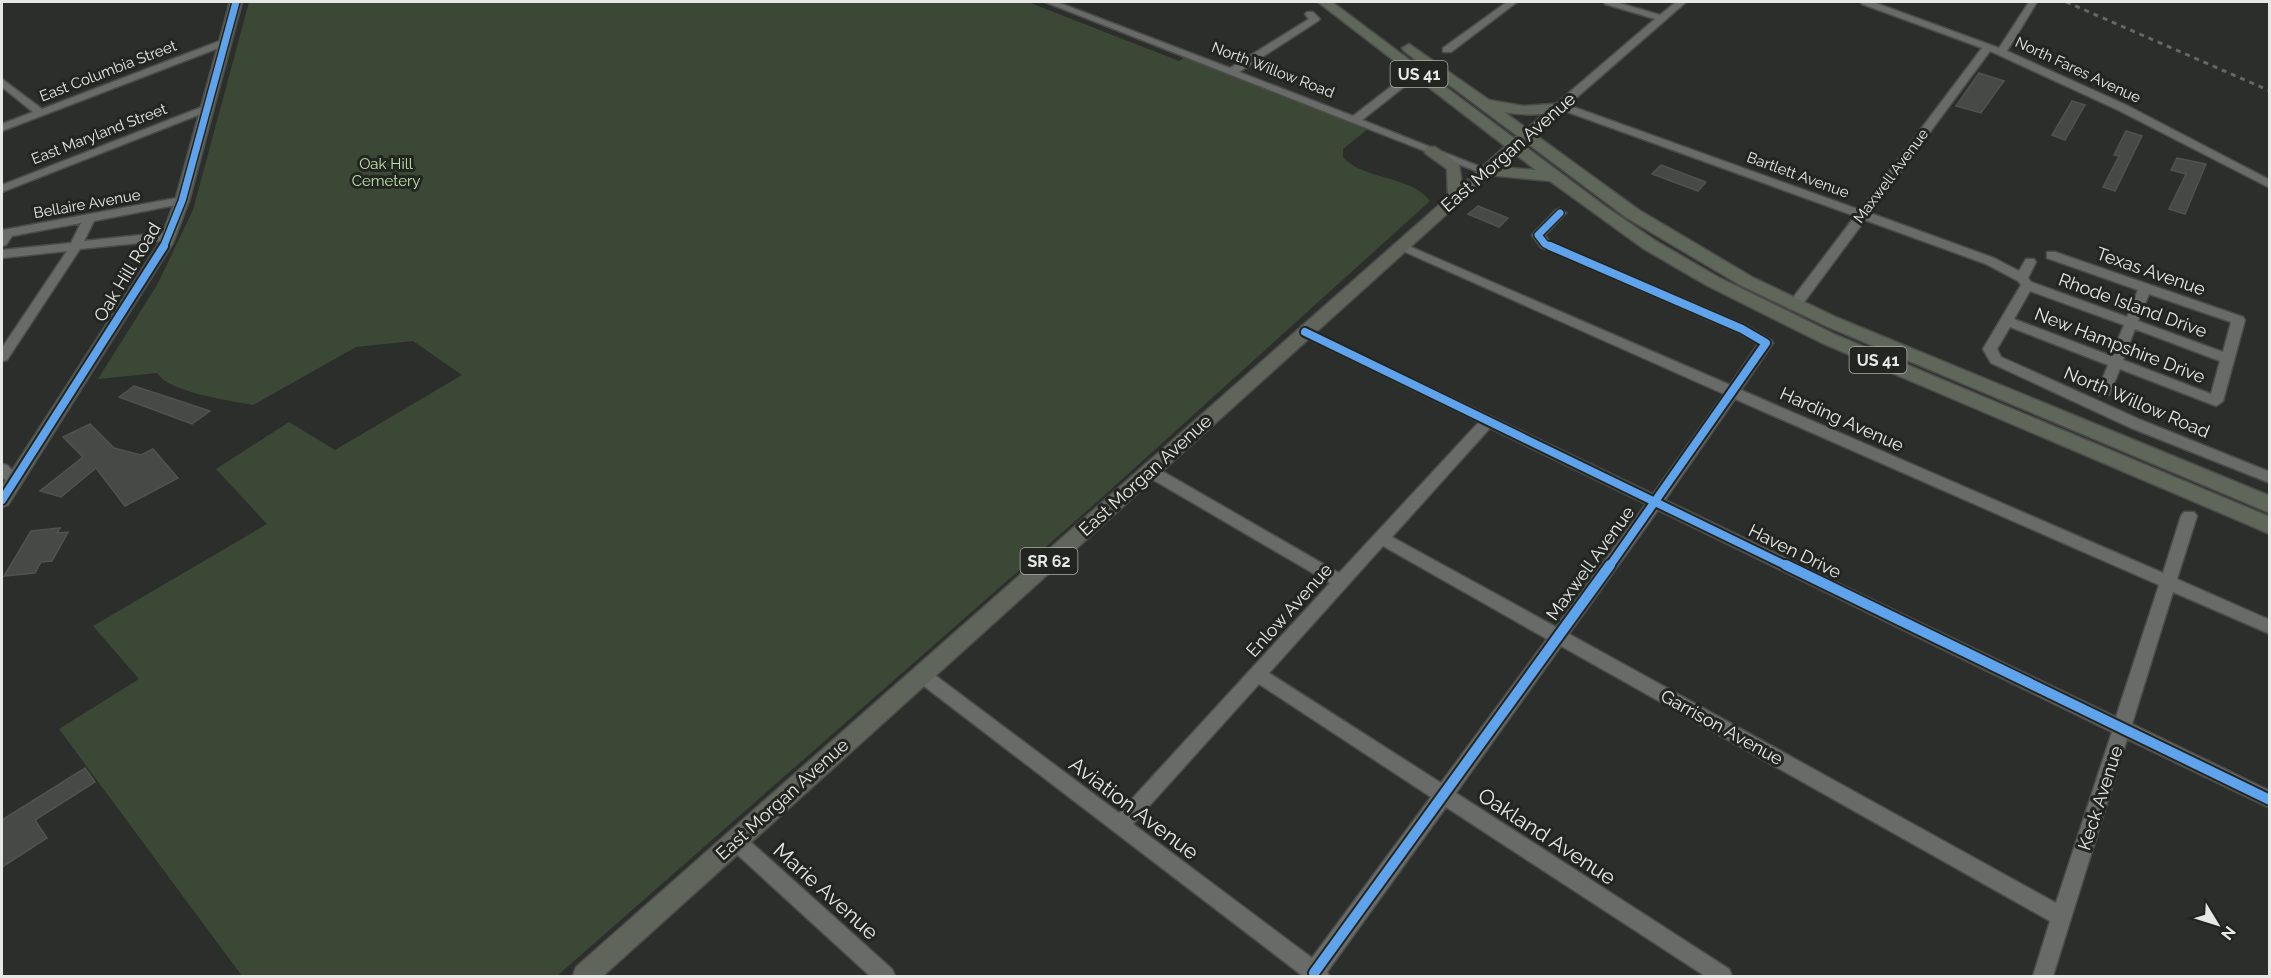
<svg xmlns="http://www.w3.org/2000/svg" width="2271" height="978" font-family="Raleway,sans-serif">
	<rect width="100%" height="100%" fill="#2c2e2b"/>
	<path fill="#3c4836" d="M 249,2 L 1028,2 L 1179,61 L 1185,57 L 1368,129 L 1343,149 L 1343,157 C 1364,181 1411,175 1430,201 L 1098,501 L 557,976 L 242,976 L 59,729 L 139,679 L 93,626 L 267,524 L 216,469 L 289,422 L 335,450 L 462,375 L 413,341 L 356,347 L 253,405 C 229,400 170,393 157,373 L 98,379 L 157,285 L 193,210 Z"/>
	<g fill="#474946" stroke="#50524f" stroke-width="1.5">
		<polygon points="1979,73 2004,81 1981,113 1956,106"/>
		<polygon points="2072,101 2085,105 2065,140 2052,135"/>
		<polygon points="2126,131 2142,136 2115,191 2103,187 2119,156 2114,155"/>
		<polygon points="2177,158 2206,164 2185,214 2169,209 2186,174 2171,170"/>
		<polygon points="1661,165 1706,182 1698,191 1652,174"/>
		<polygon points="1478,206 1508,218 1499,227 1468,214"/>
		<polygon points="134,386 210,411 192,424 119,397"/>
		<polygon points="90,424 114,448 141,455 153,449 178,478 125,506 96,468 61,497 40,491 83,457 63,437"/>
		<polygon points="60,528 57,533 68,532 52,561 41,562 35,573 4,576 31,531"/>
		<polygon points="85,768 95,782 35,820 47,838 2,867 2,820"/>
	</g>
	<g fill="none" stroke-linecap="round" stroke-linejoin="round">
		<g stroke="#4b4c4a" stroke-width="3">
			<g id="minor">
				<polygon points="1045,2 1057,2 1230,68 1309,19 1305,14 1307,12 1313,12 1320,19 1318,21 1239,72 1353,116 1397,82 1405,82 1405,86 1362,120 1491,171 1485,174 1481,173"/>
				<polygon points="1507,2 1517,2 1451,52 1443,52 1443,48"/>
				<path d="M 1604,2 L 1616,2 L 1660,15 L 1676,2 L 1686,2 L 1568,105 L 1860,210 L 1982,48 L 1862,4 L 1861,2 L 1873,2 L 1999,48 L 2029,2 L 2037,2 L 2007,51 L 2126,105 L 2270,180 L 2270,188 L 2118,110 L 1990,51 L 1870,213 L 1994,258 L 2019,271 L 2026,259 L 2034,259 L 2036,262 L 2028,278 L 2031,282 L 2127,317 L 2138,290 L 2047,258 L 2047,252 L 2055,252 L 2243,317 L 2245,320 L 2223,401 L 2216,406 L 2120,369 L 2109,395 L 2099,395 L 2097,392 L 2108,365 L 2010,327 L 1997,349 L 2001,357 L 2141,420 L 2270,472 L 2270,483 L 2131,428 L 1991,363 L 1983,349 L 2021,285 L 2018,281 L 1986,264 L 1865,220 L 1799,309 L 1789,309 L 1788,306 L 1789,303 L 1855,216 L 1562,110 L 1530,137 L 1522,137 L 1522,133 L 1655,19 L 1605,4 ZM 2030,291 L 2124,325 L 2111,356 L 2014,319 ZM 2149,294 L 2231,322 L 2223,352 L 2138,321 ZM 2135,329 L 2220,361 L 2211,394 L 2123,360 Z"/>
				<polygon points="225,39 229,40 229,44 2,131 2,124 33,112 2,87 2,79 42,109"/>
				<polygon points="207,105 212,108 211,110 2,192 2,185"/>
				<polygon points="182,197 188,201 186,203 94,221 84,241 169,232 175,236 169,240 80,249 7,360 2,361 2,348 67,251 2,258 2,250 71,243 81,223 12,236 6,245 2,246 3,230"/>
				<path d="M 1560,209 L 1566,213 L 1545,235 L 1549,241 L 1747,326 L 1771,340 L 1773,343 L 1741,390 L 2163,573 L 2181,516 L 2184,512 L 2194,512 L 2197,516 L 2177,579 L 2270,620 L 2270,634 L 2173,592 L 2132,724 L 2270,791 L 2270,808 L 2127,739 L 2053,976 L 2033,976 L 2050,921 L 1561,646 L 1456,793 L 1729,969 L 1732,976 L 1705,976 L 1446,807 L 1327,972 L 1329,976 L 1303,976 L 916,680 L 913,675 L 916,670 L 922,668 L 928,670 L 1119,813 L 1330,583 L 1145,475 L 1143,471 L 1145,467 L 1155,467 L 1339,573 L 1479,422 L 1300,335 L 1298,332 L 1305,328 L 1653,494 L 1724,394 L 1394,247 L 1400,243 L 1404,244 L 1730,385 L 1758,344 L 1737,332 L 1541,247 L 1532,235 L 1556,210 ZM 1735,399 L 2159,585 L 2116,717 L 1665,500 ZM 1490,428 L 1646,504 L 1556,627 L 1392,537 ZM 1658,510 L 2112,732 L 2056,903 L 1569,634 ZM 1383,546 L 1547,639 L 1441,783 L 1269,673 ZM 1259,684 L 1431,797 L 1312,958 L 1133,824 Z"/>
				<polygon points="2,464 7,465 22,480 20,484 10,484 2,477"/>
				<polygon points="736,832 743,835 892,969 895,976 870,976 729,847 727,841 729,835"/>
			</g>
		</g>
		<g stroke="#4b4c4a" stroke-width="3">
			<g id="major">
				<polygon points="230,2 242,2 189,201 173,243 8,505 2,507 2,486 159,243 175,201"/>
				<polygon points="1526,131 1533,135 1531,138 603,976 573,976 576,967 1448,197 1447,169 1425,153 1425,147 1435,147 1459,164 1462,185 1521,132"/>
			</g>
		</g>
		<g stroke="#4b4c4a" stroke-width="3">
			<g id="highway">
				<polygon points="1318,2 1332,2 1606,207 1656,241 1718,277 1836,335 2270,517 2270,534 1822,343 1706,285 1644,249 1550,181 1479,174 1477,171 1485,166 1536,170"/>
				<path d="M 1409,44 L 1489,100 L 1523,106 L 1566,103 L 1568,106 C 1557,117 1519,115 1504,112 L 1639,210 L 1752,277 L 1838,318 L 2270,496 L 2270,513 L 1826,326 L 1740,285 L 1627,218 L 1404,51 L 1402,48 Z"/>
			</g>
		</g>
		<use href="#minor" fill="#696b68" fill-rule="evenodd"/>
		<use href="#major" fill="#5f655b" fill-rule="evenodd"/>
		<use href="#highway" fill="#5e6759" fill-rule="evenodd"/>
		<polyline stroke="#666764" stroke-width="3" stroke-dasharray="5 5" stroke-linecap="butt" points="2066,2 2270,91"/>
		<g stroke="#222520" stroke-width="10">
			<g id="cycleway-far2">
				<polyline points="163,248 182,201 236,2"/>
				<polyline points="1554,248 1545,244 1538,235 1560,213"/>
			</g>
		</g>
		<g stroke="#222520" stroke-width="12">
			<g id="cycleway-far1">
				<polyline points="1550,246 1742,329 1766,343 1609,567"/>
				<polyline points="1305,332 1789,567"/>
				<polyline points="2,500 164,246"/>
			</g>
		</g>
		<g stroke="#222520" stroke-width="14">
			<g id="cycleway">
				<polyline points="1786,565 2270,800"/>
				<polyline points="1314,973 1610,565"/>
			</g>
		</g>
		<use href="#cycleway-far2" stroke="#60a3ed" stroke-width="7"/>
		<use href="#cycleway-far1" stroke="#60a3ed" stroke-width="8"/>
		<use href="#cycleway" stroke="#60a3ed" stroke-width="10"/>
	</g>
	<g text-anchor="middle" dominant-baseline="central" stroke-width="6" stroke-linejoin="round" paint-order="stroke">
		<g font-size="15" fill="#e6e8e5" stroke="#222520">
			<text transform="translate(1273 70) rotate(21)">North Willow Road</text>
			<text transform="translate(2078 70) rotate(25)">North Fares Avenue</text>
			<text transform="translate(108 71) rotate(-21)">East Columbia Street</text>
			<text transform="translate(99 134) rotate(-21)">East Maryland Street</text>
			<text transform="translate(1798 175) rotate(20)">Bartlett Avenue</text>
			<text transform="translate(1891 176) rotate(-53)">Maxwell Avenue</text>
			<text transform="translate(87 204) rotate(-10)">Bellaire Avenue</text>
		</g>
		<g font-size="15" fill="#bce4aa" stroke="#222520">
			<text x="386" y="164">Oak Hill<tspan x="386" dy="17">Cemetery</tspan></text>
		</g>
		<g fill="#222520" stroke="#abaeaa" stroke-width="1.5">
			<rect x="1390.5" y="61" width="57" height="26" rx="4.5"/>
			<rect x="1849.5" y="347" width="57" height="26" rx="4.5"/>
			<rect x="1020.5" y="548" width="57" height="26" rx="4.5"/>
		</g>
		<g font-size="16" font-weight="bold" fill="#e6e8e5">
			<text x="1419" y="74">US 41</text>
			<text x="1878" y="360">US 41</text>
			<text x="1049" y="561">SR 62</text>
		</g>
		<g font-size="18" fill="#e6e8e5" stroke="#222520">
			<text transform="translate(1508 152) rotate(-41)">East Morgan Avenue</text>
			<text transform="translate(2151 271) rotate(19)">Texas Avenue</text>
			<text transform="translate(127 272) rotate(-59)">Oak Hill Road</text>
			<text transform="translate(2133 305) rotate(20)">Rhode Island Drive</text>
			<text transform="translate(2120 345) rotate(21)">New Hampshire Drive</text>
			<text transform="translate(2137 402) rotate(23)">North Willow Road</text>
			<text transform="translate(1842 419) rotate(24)">Harding Avenue</text>
			<text transform="translate(1145 475) rotate(-42)">East Morgan Avenue</text>
			<text transform="translate(1795 551) rotate(26)">Haven Drive</text>
			<text transform="translate(1590 563) rotate(-54)">Maxwell Avenue</text>
			<text transform="translate(1289 610) rotate(-48)">Enlow Avenue</text>
			<text transform="translate(1722 727) rotate(29)">Garrison Avenue</text>
			<text transform="translate(2100 798) rotate(-72)">Keck Avenue</text>
			<text transform="translate(782 799) rotate(-42)">East Morgan Avenue</text>
		</g>
		<g font-size="21" fill="#e6e8e5" stroke="#222520">
			<text transform="translate(1134 808) rotate(37)">Aviation Avenue</text>
			<text transform="translate(1547 836) rotate(33)">Oakland Avenue</text>
			<text transform="translate(826 891) rotate(42)">Marie Avenue</text>
		</g>
	</g>
	<rect width="2271" height="978" fill="none" stroke="#e6e8e5" stroke-width="6"/>
	<g transform="translate(2217 924) rotate(128)" stroke="#222520" stroke-width="4.5" paint-order="stroke">
	<path d="M0-4.5L10 22L0 15L-10 22Z" fill="#e6e8e5"/>
	<text y="-9" font-size="16" font-weight="bold" text-anchor="middle" fill="#e6e8e5">N</text>
	</g>
</svg>
